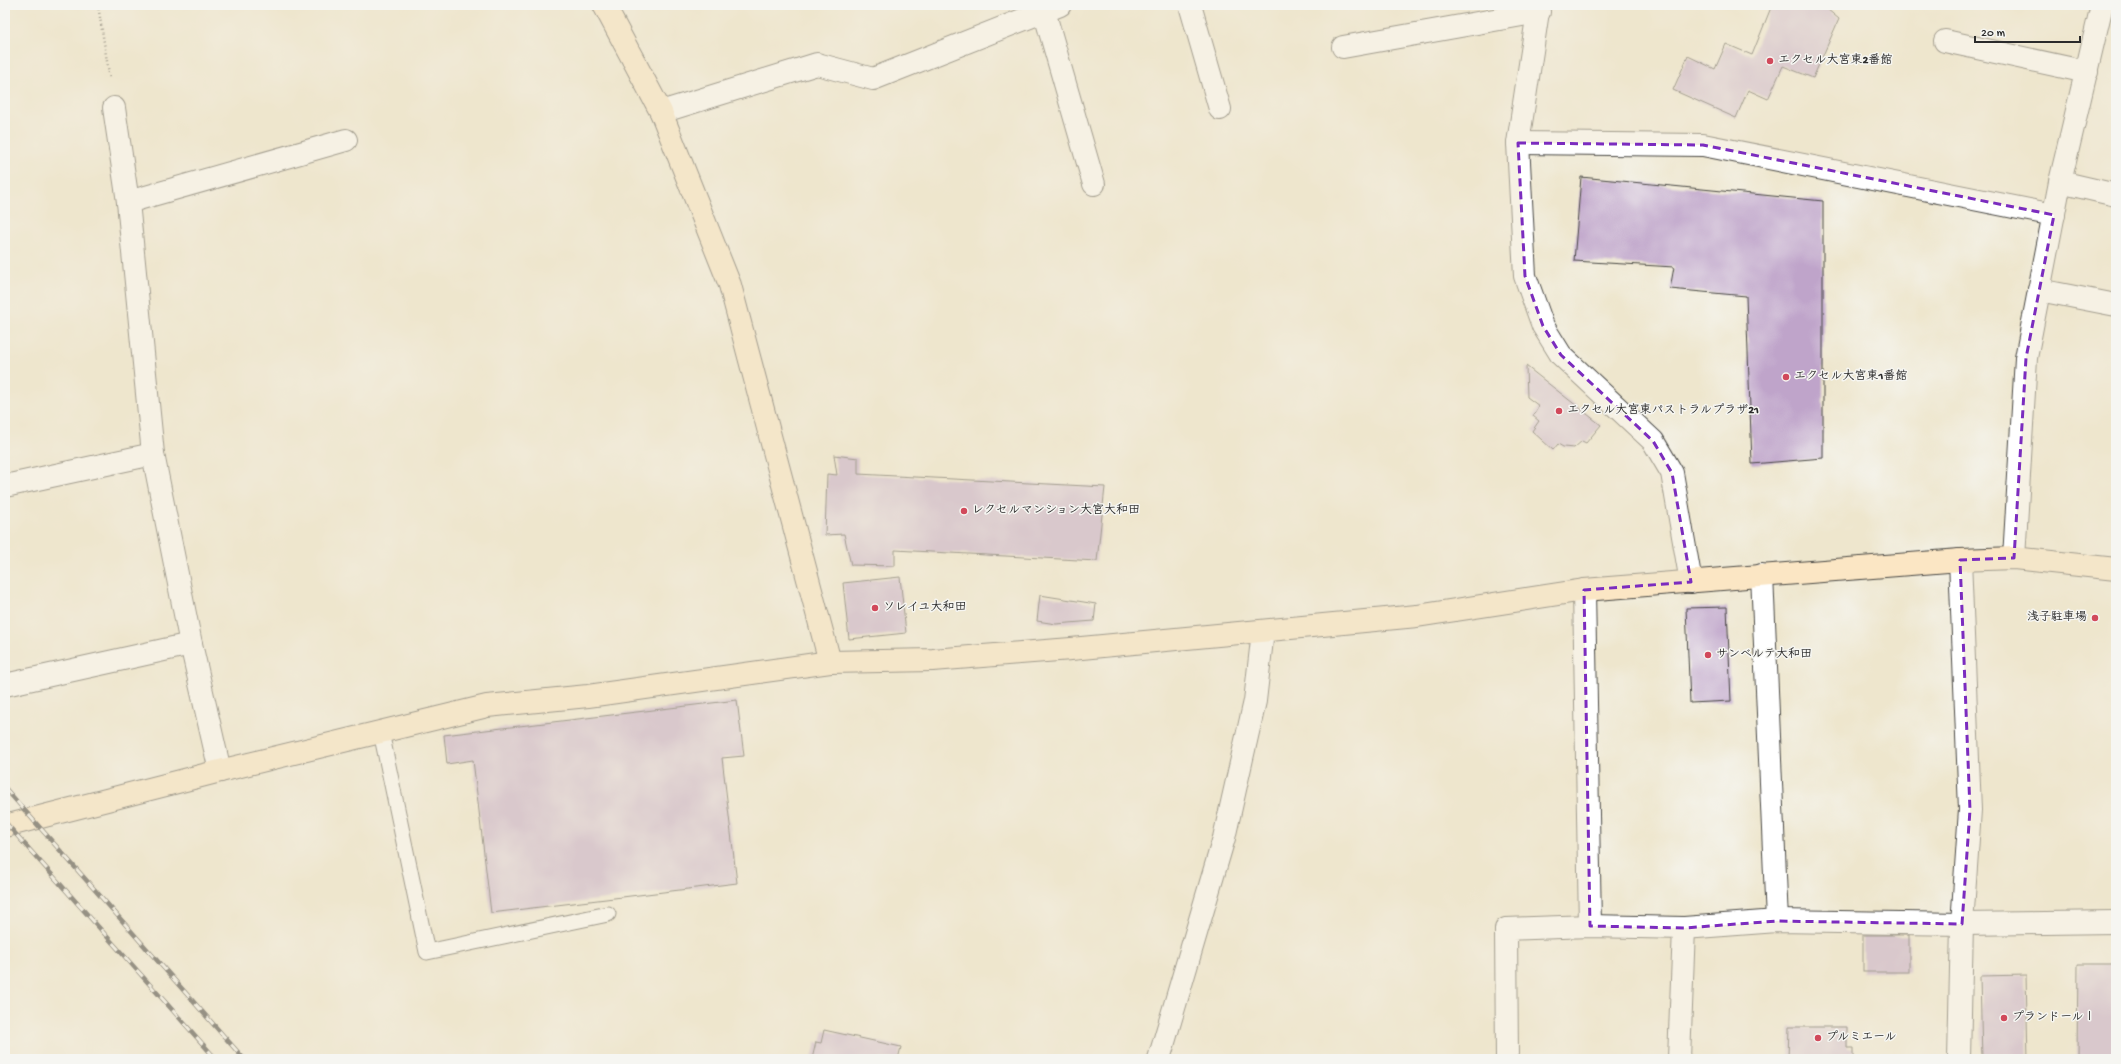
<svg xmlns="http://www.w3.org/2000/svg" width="2121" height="1064" font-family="'Gochi Hand','Klee One',sans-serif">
	<rect width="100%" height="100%" fill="#f6f6f2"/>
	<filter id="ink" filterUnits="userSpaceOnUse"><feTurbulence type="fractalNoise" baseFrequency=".025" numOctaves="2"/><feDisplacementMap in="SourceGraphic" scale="8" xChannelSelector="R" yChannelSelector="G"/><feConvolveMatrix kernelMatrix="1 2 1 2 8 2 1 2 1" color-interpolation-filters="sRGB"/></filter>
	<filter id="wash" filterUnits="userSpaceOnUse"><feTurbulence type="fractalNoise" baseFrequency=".012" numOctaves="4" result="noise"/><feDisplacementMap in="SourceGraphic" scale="16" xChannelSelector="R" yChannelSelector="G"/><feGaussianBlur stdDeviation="0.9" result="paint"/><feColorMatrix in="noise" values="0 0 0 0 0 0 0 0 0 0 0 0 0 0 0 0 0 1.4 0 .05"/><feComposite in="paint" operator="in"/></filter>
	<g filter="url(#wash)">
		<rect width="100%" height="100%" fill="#eee6cd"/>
		<g id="blocks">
			<g fill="#bfa4ca">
				<polygon points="1772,5 1829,5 1827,9 1839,19 1813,78 1783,66 1768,99 1748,90 1736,118 1673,90 1688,56 1715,69 1726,44 1752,55"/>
				<polygon points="1581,177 1823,201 1823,458 1752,464 1746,296 1670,289 1674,267 1574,261"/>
				<polygon points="1526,366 1601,425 1586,443 1582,441 1574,448 1563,447 1558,444 1553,450 1532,431 1539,421 1533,416 1539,406 1527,397"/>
				<polygon points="834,455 858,458 858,474 1105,487 1097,561 895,550 895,566 851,565 844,534 825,535 827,474 837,475"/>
				<polygon points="900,577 906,633 849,639 843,583"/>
				<polygon points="1040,595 1096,604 1094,621 1056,624 1037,621"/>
				<polygon points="1727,607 1731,701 1690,703 1686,608"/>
				<polygon points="737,700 744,756 722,758 737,883 491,913 473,760 447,764 444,735"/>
				<rect x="1863" y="935" width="46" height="37"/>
				<polygon points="2078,964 2116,964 2116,1059 2077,1059"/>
				<polygon points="2026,975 2028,1059 1982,1059 1980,976"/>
				<polygon points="1789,1027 1847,1027 1847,1048 1853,1048 1853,1059 1788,1059"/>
				<polygon points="824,1030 901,1047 898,1059 812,1059 816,1042 821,1043"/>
			</g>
		</g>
	</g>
	<g filter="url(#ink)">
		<use href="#blocks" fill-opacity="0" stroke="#484743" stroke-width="1"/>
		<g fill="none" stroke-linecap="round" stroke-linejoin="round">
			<g stroke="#484743" stroke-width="17">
				<polyline id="lane" points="381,732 427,952 608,914"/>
			</g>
			<g stroke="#484743" stroke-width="24">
				<g id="street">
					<polyline points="1190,5 1220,109"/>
					<polyline points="1539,5 1518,143 1525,276 1543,326 1561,355 1653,441 1672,473 1691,582"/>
					<polyline points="1044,11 1094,184"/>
					<polyline points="1945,41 2087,72"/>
					<polyline points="1343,47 1539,12"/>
					<polyline points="114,108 128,202"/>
					<polyline points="661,112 817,64 873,79 1060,5"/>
					<polyline points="1518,143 1703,145 2054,215"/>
					<polyline points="2060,182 2116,195"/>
					<polyline points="2039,290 2116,305"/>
					<polyline points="5,486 153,454"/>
					<polyline points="2014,558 2026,358 2060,182 2102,5"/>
					<polyline points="1762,575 1777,921"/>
					<polyline points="1584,590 1590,926"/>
					<polyline points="5,685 191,644"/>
					<polyline points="220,771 191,644 153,454 128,202 346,140"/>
					<polyline points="1159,1059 1224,838 1255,701 1263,631"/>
					<polyline points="1507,1059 1506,929 1590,926 1684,928 1777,921 1962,924 2116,922"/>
					<polyline points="1679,1059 1684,928"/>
					<polyline points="1959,1059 1962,924 1970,810 1960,560"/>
				</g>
			</g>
			<g stroke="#484743" stroke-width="24">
				<g id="secondary">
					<polyline points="604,5 661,112 730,285 830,662"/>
					<polyline points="5,826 220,771 487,706 588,696 830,662 933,660 1071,649 1417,616 1584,590 1960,560 2014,558 2116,569"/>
				</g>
			</g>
			<polyline stroke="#484743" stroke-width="2.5" stroke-dasharray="1 3" stroke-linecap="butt" points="98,5 110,80"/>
			<use href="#lane" stroke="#fff" stroke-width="15"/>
			<use href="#street" stroke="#fff" stroke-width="22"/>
			<use href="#secondary" stroke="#fbe6c4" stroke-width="22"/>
			<g stroke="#2b2b2b" stroke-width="4.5">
				<g id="rail">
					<polyline points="5,788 244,1059"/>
					<polyline points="5,822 216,1059"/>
				</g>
			</g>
			<use href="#rail" stroke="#f6f6f2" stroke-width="3" stroke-dasharray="9" stroke-linecap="butt"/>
		</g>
	</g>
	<path d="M0 0H2121V1064H0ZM 1518,143 L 1703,145 L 2054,215 L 2026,358 L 2014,558 L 1960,560 L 1970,810 L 1962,924 L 1777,921 L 1684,928 L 1590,926 L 1584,590 L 1691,582 L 1672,473 L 1653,441 L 1561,355 L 1543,326 L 1525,276 Z" fill="#eee6cd" fill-opacity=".55" fill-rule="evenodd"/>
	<path fill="none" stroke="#7b2cbf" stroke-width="3" stroke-dasharray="8 5" stroke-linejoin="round" d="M 1518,143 L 1703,145 L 2054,215 L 2026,358 L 2014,558 L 1960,560 L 1970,810 L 1962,924 L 1777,921 L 1684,928 L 1590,926 L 1584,590 L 1691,582 L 1672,473 L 1653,441 L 1561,355 L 1543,326 L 1525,276 Z"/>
	<g fill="#d1495b" stroke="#f6f6f2" stroke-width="1.5">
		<circle cx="1770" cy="61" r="4"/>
		<circle cx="1786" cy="377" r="4"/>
		<circle cx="1559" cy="411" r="4"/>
		<circle cx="964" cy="511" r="4"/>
		<circle cx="875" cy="608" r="4"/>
		<circle cx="2095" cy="618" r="4"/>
		<circle cx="1708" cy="655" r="4"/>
		<circle cx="2004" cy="1018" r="4"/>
		<circle cx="1818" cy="1038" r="4"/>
	</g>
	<g text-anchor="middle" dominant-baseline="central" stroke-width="3" stroke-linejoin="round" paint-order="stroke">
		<g font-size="12" font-weight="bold" fill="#2b2b2b" stroke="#f6f6f2" text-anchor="start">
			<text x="1778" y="61">エクセル大宮東2番館</text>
			<text x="1794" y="377">エクセル大宮東1番館</text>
			<text x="1567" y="411">エクセル大宮東パストラルプラザ21</text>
			<text x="972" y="511">レクセルマンション大宮大和田</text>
			<text x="883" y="608">ソレイユ大和田</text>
			<text x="2087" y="618" text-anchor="end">浅子駐車場</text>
			<text x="1716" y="655">サンベルテ大和田</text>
			<text x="2012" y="1018">プランドールⅠ</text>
			<text x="1826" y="1038">プルミエール</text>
		</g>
	</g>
	<rect width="2121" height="1064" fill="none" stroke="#f6f6f2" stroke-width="20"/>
	<path d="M1975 36v6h105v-6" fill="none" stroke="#2b2b2b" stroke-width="2"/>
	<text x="1981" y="36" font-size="12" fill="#2b2b2b" stroke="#f6f6f2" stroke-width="3" paint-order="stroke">20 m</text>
</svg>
